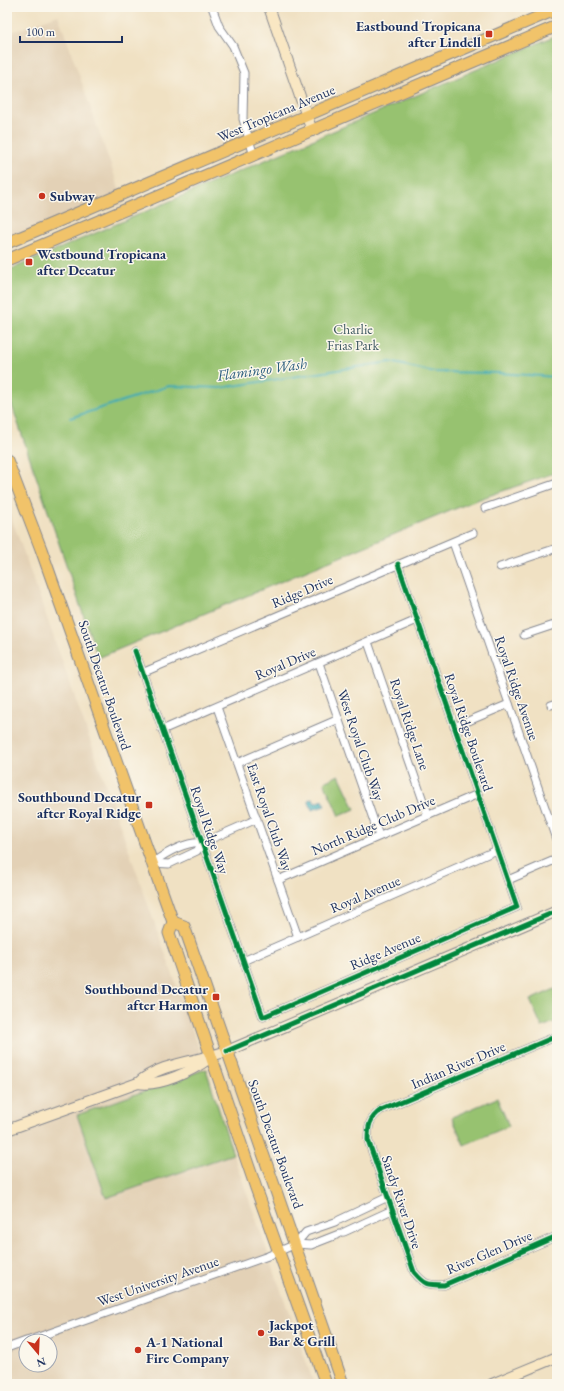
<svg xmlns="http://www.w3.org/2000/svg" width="564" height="1391" font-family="'EB Garamond',serif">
	<rect width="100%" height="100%" fill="#fbf7ec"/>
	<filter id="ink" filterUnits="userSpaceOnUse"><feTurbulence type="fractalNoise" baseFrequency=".025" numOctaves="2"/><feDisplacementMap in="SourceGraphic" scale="8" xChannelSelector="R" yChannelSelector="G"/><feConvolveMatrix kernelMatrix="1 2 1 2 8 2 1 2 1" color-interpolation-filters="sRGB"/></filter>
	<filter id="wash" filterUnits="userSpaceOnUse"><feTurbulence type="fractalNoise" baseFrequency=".012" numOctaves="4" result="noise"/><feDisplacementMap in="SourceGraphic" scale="16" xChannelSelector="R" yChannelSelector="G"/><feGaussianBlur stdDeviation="0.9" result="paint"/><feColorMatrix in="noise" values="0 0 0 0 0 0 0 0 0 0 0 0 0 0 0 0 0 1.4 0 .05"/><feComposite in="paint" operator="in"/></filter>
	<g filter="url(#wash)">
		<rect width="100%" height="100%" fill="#f0e1c3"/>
		<g fill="#e3d1b6" fill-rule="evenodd">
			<polygon points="58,15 124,203 7,243 7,34"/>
			<path d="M 7,505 L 206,1069 L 77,1115 L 106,1198 L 233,1154 L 314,1384 L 7,1384 ZM 26,1341 L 50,1341 L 50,1365 L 26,1365 Z"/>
		</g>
		<g fill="#97c270" stroke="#597867">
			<polygon points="557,35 557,472 474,501 98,658 7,391 7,271"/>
			<polygon points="339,775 355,809 339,816 324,782"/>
			<polygon points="557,988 557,1021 542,1027 530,1000"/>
			<polygon points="206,1069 233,1154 106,1198 77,1115"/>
			<polygon points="497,1098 509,1126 464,1145 452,1117"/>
		</g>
		<polygon fill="#39aab5" stroke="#2a6c8a" points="313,798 315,803 323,800 325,806 312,810 308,800"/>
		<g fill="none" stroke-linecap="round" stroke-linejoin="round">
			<polyline stroke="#39aab5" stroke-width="2" points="70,418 169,386 220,388 390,362 434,372 498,373 557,377"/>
		</g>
	</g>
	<g filter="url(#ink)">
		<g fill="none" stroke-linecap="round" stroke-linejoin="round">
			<g stroke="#868890" stroke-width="9">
				<g id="street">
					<polyline points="212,7 219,26 233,46 244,73 243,119 254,156"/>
					<polyline points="485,508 557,483"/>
					<polyline points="453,542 557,842"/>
					<polyline points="500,567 557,548"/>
					<polyline points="524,635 557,624"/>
					<polyline points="368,642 428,815"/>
					<polyline points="135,651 263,1017 517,907 398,564"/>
					<polyline points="319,663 379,836"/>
					<polyline points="142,673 473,533"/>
					<polyline points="551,705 557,703"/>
					<polyline points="217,707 298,937"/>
					<polyline points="454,727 509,704"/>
					<polyline points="162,730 417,620"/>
					<polyline points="237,763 339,719"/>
					<polyline points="202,843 257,819"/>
					<polyline points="152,863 169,864 197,851 202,843"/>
					<path d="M 152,863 C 166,853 185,841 202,843"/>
					<polyline points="278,880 478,794"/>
					<polyline points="508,880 557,859"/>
					<polyline points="243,961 497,850"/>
					<path d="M 557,1036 L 381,1110 C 369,1119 368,1126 368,1140 L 414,1272 C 425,1285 427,1285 444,1285 L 557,1236"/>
					<polyline points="339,1220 388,1197"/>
					<polyline points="344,1232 392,1210"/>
					<polyline points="296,1244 311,1245 339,1234"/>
					<polyline points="27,1341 268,1256 296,1244 306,1232 335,1222"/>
					<polyline points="7,1348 26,1341"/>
				</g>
			</g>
			<g stroke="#868890" stroke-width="12">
				<g id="secondary">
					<polyline points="269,7 312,131"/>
					<path d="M 138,1083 C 160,1087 192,1071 210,1058"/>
					<path d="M 7,1130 L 138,1083 C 159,1063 200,1061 227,1051 L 557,911"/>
					<polyline points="492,1384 557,1357"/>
				</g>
			</g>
			<g stroke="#868890" stroke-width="13">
				<g id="primary">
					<polyline points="7,243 557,9"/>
					<polyline points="7,260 557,26"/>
					<polyline points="7,460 41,549 173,922 169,933 256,1188 326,1384"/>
					<polyline points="173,922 184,926 343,1384"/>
				</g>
			</g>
			<use href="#street" stroke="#fff" stroke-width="7"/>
			<use href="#secondary" stroke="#f9e7c3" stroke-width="10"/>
			<use href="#primary" stroke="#f1c36a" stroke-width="11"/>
			<g stroke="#fbf7ec" stroke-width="8">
				<g id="cycleway">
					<polyline points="135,651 263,1017 517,907 398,564"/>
					<path d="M 557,1036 L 381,1110 C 369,1119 368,1126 368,1140 L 414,1272 C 425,1285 427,1285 444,1285 L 557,1236"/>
					<polyline points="227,1051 557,911"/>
				</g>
			</g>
			<use href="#cycleway" stroke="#00873e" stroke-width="5"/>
		</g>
	</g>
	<g fill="#c8321e" stroke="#fbf7ec" stroke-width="1.5">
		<rect x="485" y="30" width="8" height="8" rx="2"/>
		<circle cx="42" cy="196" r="4"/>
		<rect x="25" y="258" width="8" height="8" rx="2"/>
		<rect x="145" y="801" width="8" height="8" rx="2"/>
		<rect x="212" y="993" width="8" height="8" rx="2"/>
		<circle cx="261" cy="1333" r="4"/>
		<circle cx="138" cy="1350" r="4"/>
	</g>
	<g text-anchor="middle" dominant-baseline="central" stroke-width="3" stroke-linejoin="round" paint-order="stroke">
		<g font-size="14" font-weight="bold" fill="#1b2f5e" stroke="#fbf7ec" text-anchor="start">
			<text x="481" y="26" text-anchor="end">Eastbound Tropicana<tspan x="481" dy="16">after Lindell</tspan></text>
			<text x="50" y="196">Subway</text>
			<text x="37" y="254">Westbound Tropicana<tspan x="37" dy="16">after Decatur</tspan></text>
			<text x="141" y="797" text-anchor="end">Southbound Decatur<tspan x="141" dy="16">after Royal Ridge</tspan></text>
			<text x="208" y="989" text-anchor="end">Southbound Decatur<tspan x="208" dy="16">after Harmon</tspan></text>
			<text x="269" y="1325">Jackpot<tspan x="269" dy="16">Bar &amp; Grill</tspan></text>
			<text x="146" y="1342">A-1 National<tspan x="146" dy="16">Fire Company</tspan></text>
		</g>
		<g font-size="14" fill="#1b2f5e" stroke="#fbf7ec">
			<text transform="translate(276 113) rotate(-23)">West Tropicana Avenue</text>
			<text transform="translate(302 591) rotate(-23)">Ridge Drive</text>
			<text transform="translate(285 663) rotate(-23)">Royal Drive</text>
			<text transform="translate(105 685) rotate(71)">South Decatur Boulevard</text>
			<text transform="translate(517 688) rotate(71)">Royal Ridge Avenue</text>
			<text transform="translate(410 724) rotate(71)">Royal Ridge Lane</text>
			<text transform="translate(469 732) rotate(71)">Royal Ridge Boulevard</text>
			<text transform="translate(361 745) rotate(71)">West Royal Club Way</text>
			<text transform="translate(270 817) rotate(71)">East Royal Club Way</text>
			<text transform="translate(373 825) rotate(-23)">North Ridge Club Drive</text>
			<text transform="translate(210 830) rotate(71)">Royal Ridge Way</text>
			<text transform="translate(365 894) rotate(-23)">Royal Avenue</text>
			<text transform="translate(385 951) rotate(-23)">Ridge Avenue</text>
			<text transform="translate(458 1065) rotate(-23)">Indian River Drive</text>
			<text transform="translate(276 1144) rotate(70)">South Decatur Boulevard</text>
			<text transform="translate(402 1202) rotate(71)">Sandy River Drive</text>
			<text transform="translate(489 1252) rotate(-23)">River Glen Drive</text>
			<text transform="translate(158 1281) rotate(-19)">West University Avenue</text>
		</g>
		<g font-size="14" fill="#405b63" stroke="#fbf7ec">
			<text x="353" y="329">Charlie<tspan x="353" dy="16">Frias Park</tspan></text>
		</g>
		<g font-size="15" font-style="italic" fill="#265a7c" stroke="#fbf7ec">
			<text transform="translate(262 369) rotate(-8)">Flamingo Wash</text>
		</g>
	</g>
	<rect width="564" height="1391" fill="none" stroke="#fbf7ec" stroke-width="24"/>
	<g transform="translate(38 1353) rotate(161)"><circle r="19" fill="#fbf7ec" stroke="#a1a7b3"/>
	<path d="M0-3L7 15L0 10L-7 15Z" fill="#c8321e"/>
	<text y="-6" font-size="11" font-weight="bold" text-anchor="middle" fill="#1b2f5e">N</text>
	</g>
	<path d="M20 36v6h102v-6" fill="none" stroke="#1b2f5e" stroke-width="2"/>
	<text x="26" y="36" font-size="12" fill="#1b2f5e" stroke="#fbf7ec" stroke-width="3" paint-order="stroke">100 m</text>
</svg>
